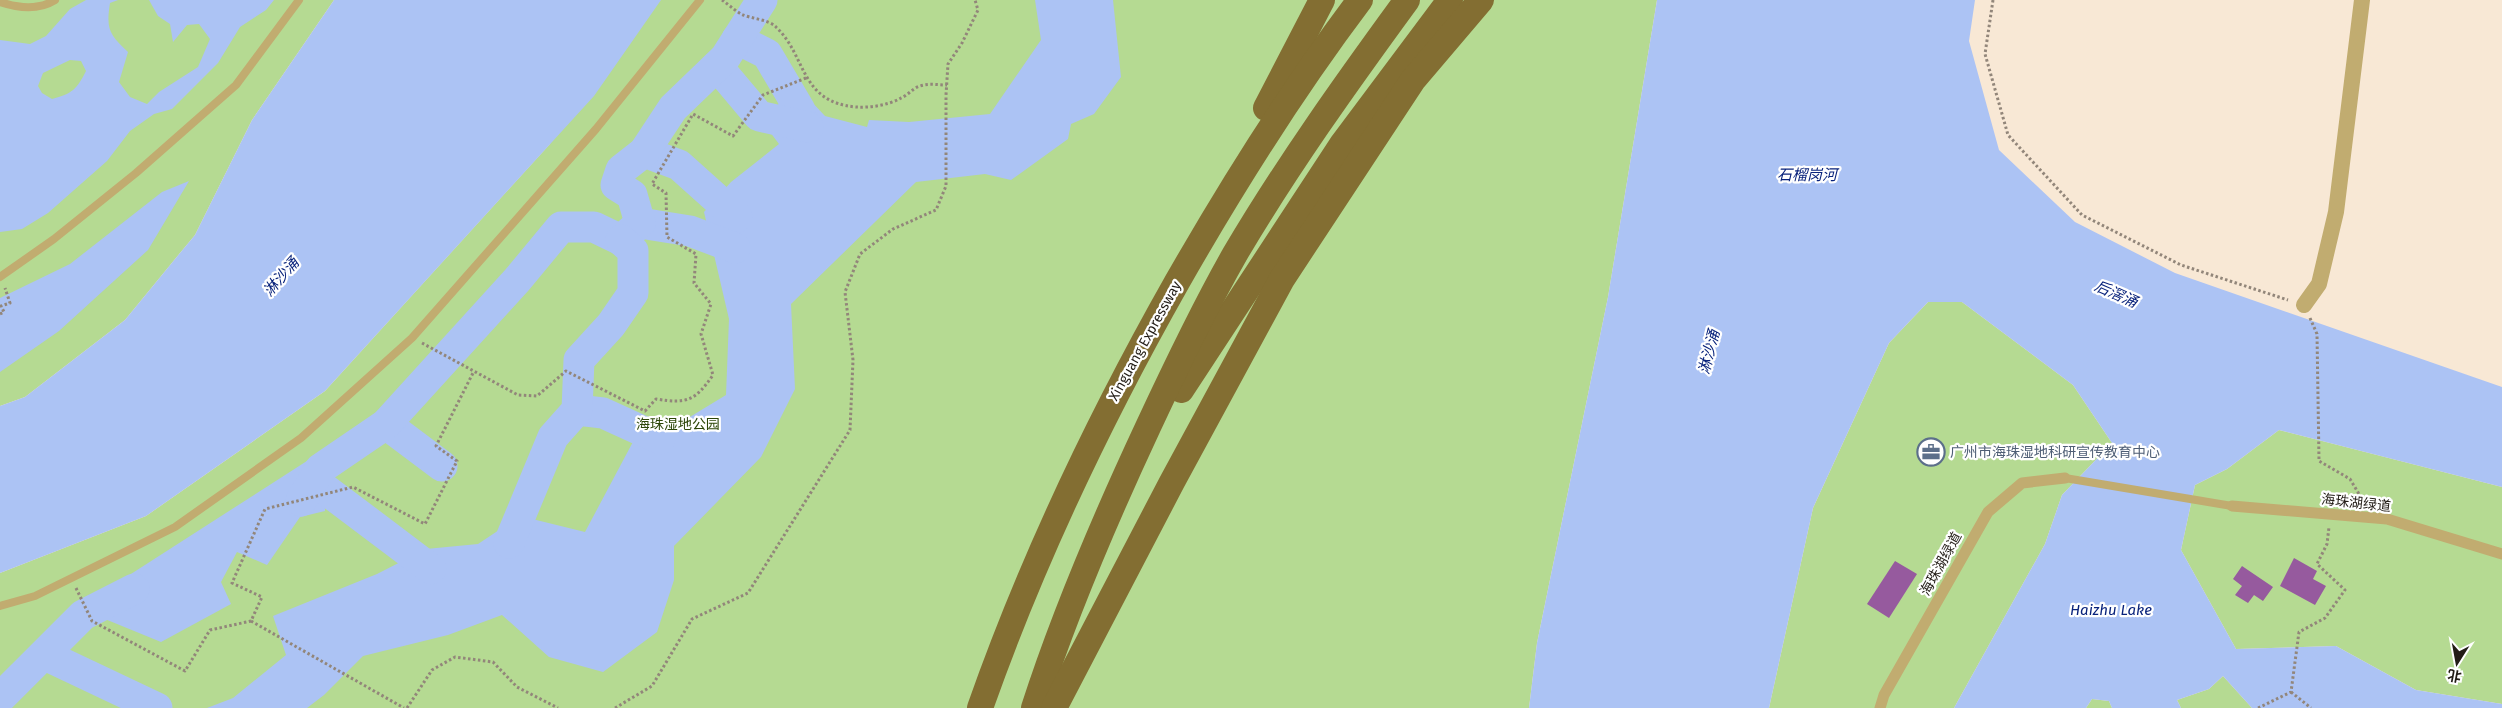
<svg xmlns="http://www.w3.org/2000/svg" width="2502" height="708" font-family="'Fira Sans','Noto Sans SC',sans-serif">
	<rect width="100%" height="100%" fill="#f8e8d5"/>
	<g fill="#b5da92">
		<polygon points="0,0 334,0 252,120 195,235 180,253 125,320 25,397 0,406"/>
		<polygon points="655,0 1657,0 1608,297 1537,643 1529,708 0,708 0,573 146,516 325,391 549,145"/>
		<polygon points="1928,302 1962,302 2073,385 2112,443 2062,495 2045,544 1954,708 1769,708 1813,508 1889,343"/>
		<polygon points="2279,430 2502,487 2502,704 2416,690 2336,646 2236,649 2181,550 2195,485 2227,469"/>
		<polygon points="2223,676 2252,708 2181,708 2177,700 2209,689"/>
		<polygon points="2092,699 2109,701 2112,708 2086,708"/>
	</g>
	<g fill="#acc3f4" fill-rule="evenodd">
		<path d="M 86,0 L 118,0 L 110,3 C 106,29 109,34 128,52 L 119,82 L 130,97 L 147,104 L 159,92 L 198,67 L 210,39 L 199,24 L 187,25 L 173,42 L 170,24 L 158,16 L 149,0 L 274,0 L 266,10 L 240,27 L 218,63 L 172,109 L 154,114 L 130,131 L 107,161 L 48,213 L 22,229 L 0,232 L 0,40 L 30,44 L 46,36 L 70,9 ZM 70,60 L 81,61 L 86,71 C 77,89 72,94 52,99 L 42,93 L 38,86 L 43,73 Z"/>
		<polygon points="334,0 661,0 594,96 325,391 146,516 0,573 0,406 25,397 125,320 180,253 195,235 252,120"/>
		<polygon points="1035,0 1113,0 1121,77 1094,114 1071,124 1068,139 1011,180 985,174 916,182 791,304 795,389 761,457 674,546 674,580 657,632 603,672 549,657 502,615 448,635 363,656 324,695 307,708 207,708 233,698 286,655 273,616 377,574 426,549 478,544 520,516 585,532 643,423 675,426 726,395 729,319 704,212 731,182 779,144 764,124 794,83 825,116 867,127 869,120 909,122 990,114 1041,40"/>
		<polygon points="1657,0 1975,0 1969,41 1999,150 2075,222 2175,273 2502,387 2502,487 2279,430 2227,469 2195,485 2181,550 2236,649 2336,646 2416,690 2502,704 2502,708 2252,708 2223,676 2209,689 2177,700 2181,708 2112,708 2109,701 2092,699 2086,708 1954,708 2045,544 2062,495 2112,443 2073,385 1962,302 1928,302 1889,343 1813,508 1769,708 1529,708 1537,643 1608,297"/>
		<polygon points="189,181 148,250 59,331 0,372 0,298 70,264 162,192"/>
		<polygon points="324,450 325,511 300,517 267,565 237,552 221,582 231,604 161,642 100,617 92,599"/>
	</g>
	<g fill="none" stroke-linecap="round" stroke-linejoin="round">
		<g stroke="#acc3f4" stroke-width="31">
			<polyline points="737,39 767,54 800,110"/>
			<polyline points="717,66 759,116 808,127"/>
			<polyline points="644,152 679,165 737,217"/>
			<polyline points="640,223 690,231 735,248"/>
			<polyline points="577,410 603,413 660,439"/>
			<polyline points="386,424 442,466"/>
			<polyline points="313,480 431,569"/>
			<polyline points="301,501 320,469 386,424 517,280 561,227 594,227 621,240 640,223 632,195 616,185 621,170 644,152 673,108 725,58 762,0"/>
			<polyline points="509,543 553,437 577,410 579,360 611,325 633,293 633,251 621,240"/>
			<polyline points="45,655 157,708"/>
			<polyline points="0,698 83,615 134,589"/>
		</g>
	</g>
	<g fill="#965a9e">
		<polygon points="2294,558 2317,571 2313,579 2326,586 2315,605 2280,586"/>
		<polygon points="1895,561 1917,574 1889,618 1867,604"/>
		<polygon points="2242,566 2273,587 2263,601 2254,595 2248,603 2235,595 2242,586 2233,579"/>
	</g>
	<g fill="none" stroke-linecap="round" stroke-linejoin="round">
		<g stroke="#92867a" stroke-width="3" stroke-dasharray="2.5 2.5" stroke-linecap="butt">
			<path d="M 722,0 C 728,4 734,10 741,14 C 751,19 768,19 776,27 C 807,56 799,102 856,107 C 870,108 889,105 901,98 C 908,95 913,88 920,86 C 929,83 938,85 947,85"/>
			<polyline points="1993,0 1985,54 2008,135 2082,215 2181,265 2288,300"/>
			<polyline points="0,314 4,312 1,306 10,303 5,288"/>
			<polyline points="2310,318 2317,334 2319,461 2350,479 2365,504"/>
			<path d="M 422,343 L 518,395 L 537,396 L 566,371 L 645,411 L 656,399 C 687,404 695,401 713,375 L 701,334 L 711,304 L 694,283 L 696,254 L 667,237 L 666,193 L 652,184 L 693,114 L 733,136 L 763,95 L 806,78"/>
			<polyline points="76,588 92,621 185,671 210,630 251,621 262,597 232,583 265,509 353,487 425,524 457,461 436,446 474,371"/>
			<polyline points="251,621 404,708"/>
			<polyline points="2291,692 2311,708"/>
			<polyline points="407,708 432,670 455,657 493,662 517,687 558,708"/>
			<polyline points="615,708 652,686 692,619 748,593 850,430 853,360 845,292 860,254 893,229 936,210 946,186 946,95 948,64 962,43 978,10 975,0"/>
			<polyline points="2258,708 2291,692 2299,632 2325,618 2345,590 2317,564 2327,544 2329,527"/>
		</g>
		<g stroke="#c1ac70" stroke-width="8">
			<path d="M 0,2 C 18,8 39,10 55,0"/>
			<polyline points="0,277 54,239 136,173 236,85 299,0"/>
			<polyline points="2065,478 2232,506"/>
			<polyline points="0,606 35,596 175,527 301,438 412,338 596,129 700,0"/>
		</g>
		<g stroke="#c1ac70" stroke-width="11">
			<polyline points="2232,506 2387,519 2502,554"/>
			<polyline points="1880,708 1884,695 1988,512 2022,483 2065,478"/>
		</g>
		<polyline stroke="#c1ac70" stroke-width="16" points="2304,305 2319,284 2336,212 2362,0"/>
		<g stroke="#836e32" stroke-width="26">
			<polyline points="1266,108 1322,0"/>
			<polyline points="1181,390 1343,143 1450,0"/>
			<path d="M 980,708 C 1032,560 1100,418 1177,282 C 1233,184 1292,90 1360,0"/>
			<path d="M 1034,708 C 1065,612 1105,519 1148,427 C 1175,369 1203,310 1235,254 C 1287,166 1347,82 1407,0"/>
			<polyline points="1054,708 1172,482 1282,279 1413,80 1481,0"/>
		</g>
	</g>
	<defs>
		<g id="office-ring" transform="scale(1.4375)"><circle r="9.5" fill="#fff" stroke="#5c6f8a" stroke-width="1.5"/><path d="M-6-3h4V-5.5h4V-3h4V5H-6ZM-1-4.5V-3h2v-1.5ZM-6 0V1H6V0Z" fill="#5c6f8a"/></g>
	</defs>
	<g fill-rule="evenodd">
		<use href="#office-ring" x="1931" y="452"/>
	</g>
	<g text-anchor="middle" dominant-baseline="central" stroke-width="4.5" stroke-linejoin="round" paint-order="stroke">
		<g font-size="14" fill="#221c16" stroke="#fff">
			<text transform="translate(1145 341) rotate(-61)">Xinguang Expressway</text>
			<text transform="translate(2356 503) rotate(6)">海珠湖绿道</text>
			<text transform="translate(1941 564) rotate(-61)">海珠湖绿道</text>
		</g>
		<g font-size="14" fill="#2c4608" stroke="#fff">
			<text x="678" y="424">海珠湿地公园</text>
		</g>
		<g font-size="14" fill="#4e5e75" stroke="#fff" text-anchor="start">
			<text x="1950" y="452">广州市海珠湿地科研宣传教育中心</text>
		</g>
		<g font-size="15" font-style="italic" fill="#08227b" stroke="#fff">
			<text x="1807" y="175">石榴岗河</text>
			<text transform="translate(281 277) rotate(-49)">淋沙涌</text>
			<text transform="translate(2116 294) rotate(24)">后滘涌</text>
			<text transform="translate(1709 352) rotate(-76)">淋沙涌</text>
			<text x="2111" y="610">Haizhu Lake</text>
		</g>
	</g>
	<g transform="translate(2457 663) rotate(191)" stroke="#ffffff" stroke-width="4" paint-order="stroke">
	<path d="M0-4L9 19L0 12L-9 19Z" fill="#221c16"/>
	<text y="-8" font-size="14" font-weight="bold" text-anchor="middle" fill="#221c16">北</text>
	</g>
</svg>
